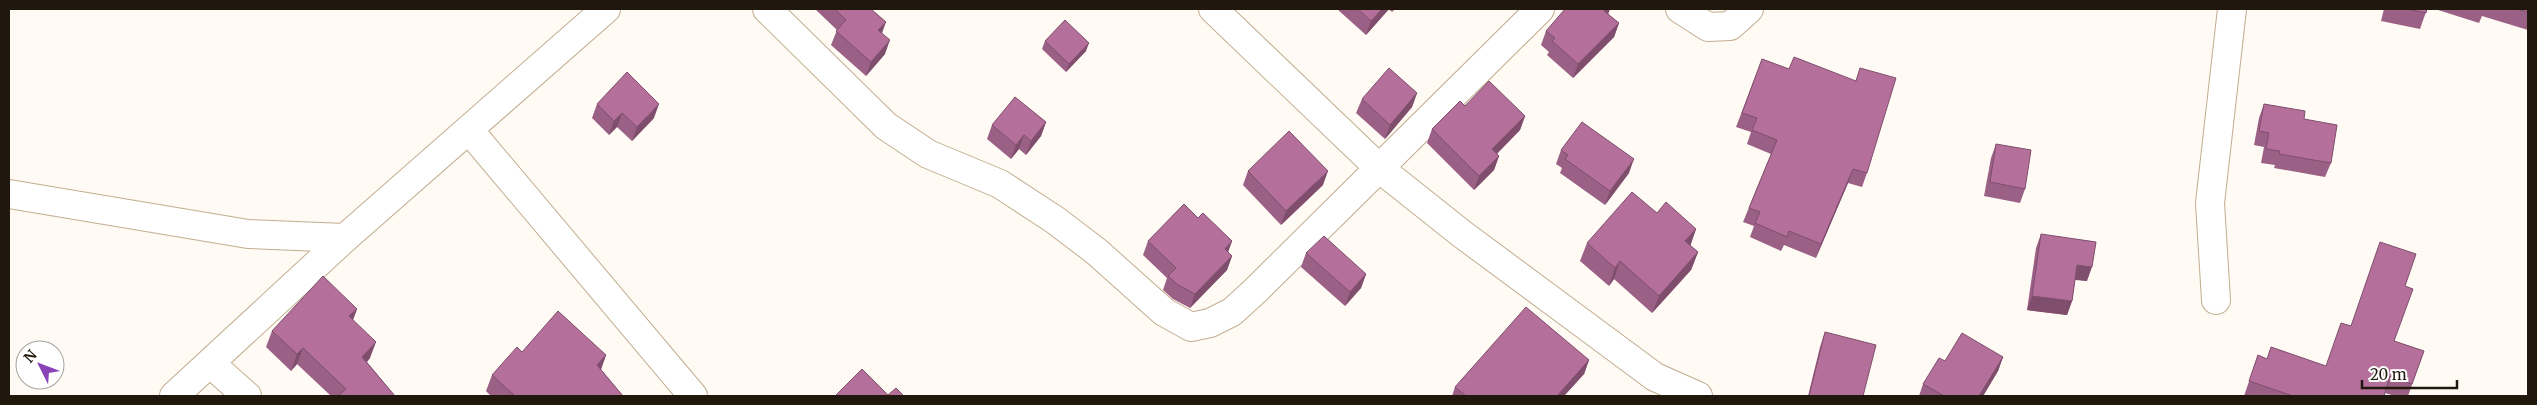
<svg xmlns="http://www.w3.org/2000/svg" width="2537" height="405" font-family="Merriweather,serif">
	<rect width="100%" height="100%" fill="#fffaf4"/>
	<g fill="none" stroke-linecap="round" stroke-linejoin="round">
		<g stroke="#c2ad8f" stroke-width="30">
			<g id="minor">
				<polyline points="767,9 886,126 928,154 1000,184 1055,220 1097,252 1164,312 1191,327 1210,323 1232,312 1255,291 1540,9"/>
				<polyline points="1213,9 1379,168 1462,234 1655,377 1698,396"/>
				<polyline points="1680,9 1708,27 1730,26 1749,9"/>
				<polyline points="469,130 693,396"/>
				<polyline points="9,194 248,234 345,238"/>
				<polyline points="2216,300 2210,203 2232,9"/>
				<polyline points="211,364 247,396"/>
				<polyline points="174,396 345,238 606,9"/>
			</g>
		</g>
		<use href="#minor" stroke="#fff" stroke-width="28"/>
	</g>
	<g fill="#9b6085">
		<polygon points="815,9 871,9 882,33 885,54 866,76 831,45 837,30"/>
		<polygon points="1337,9 1395,9 1392,12 1389,9 1366,35"/>
		<polygon points="2384,9 2427,9 2420,29 2381,21"/>
		<polygon points="2435,9 2528,9 2528,30 2482,16 2479,23"/>
		<polygon points="1608,14 1619,23 1614,37 1573,78 1547,55 1549,52 1541,45 1546,31"/>
		<polygon points="1045,41 1086,51 1066,72 1042,49"/>
		<polygon points="1762,59 1789,69 1856,81 1860,68 1867,173 1862,187 1848,183 1816,258 1784,245 1781,251 1750,237 1754,226 1743,222 1771,154 1747,144 1751,132 1736,127"/>
		<polygon points="1417,93 1412,107 1385,139 1356,113 1362,99"/>
		<polygon points="597,104 654,118 632,141 617,127 609,135 592,118"/>
		<polygon points="2264,104 2304,119 2331,163 2325,177 2274,168 2275,165 2261,163 2264,147 2254,145 2259,118"/>
		<polygon points="1465,106 1525,116 1520,130 1497,154 1499,156 1494,170 1474,190 1427,143 1432,129"/>
		<polygon points="1046,122 1041,136 1026,155 1019,149 1011,159 987,139 992,125"/>
		<polygon points="1996,144 2025,189 2020,203 1984,196 1991,158"/>
		<polygon points="1561,150 1629,173 1605,205 1560,173 1562,168 1556,164"/>
		<polygon points="1248,171 1323,185 1281,225 1243,185"/>
		<polygon points="1657,213 1696,229 1690,245 1698,252 1691,270 1652,313 1614,279 1609,286 1580,261 1587,243"/>
		<polygon points="1198,218 1232,241 1228,252 1232,256 1227,270 1190,308 1173,299 1163,290 1167,278 1143,255 1148,241"/>
		<polygon points="2041,234 2087,281 2075,280 2072,301 2067,315 2027,310 2036,248"/>
		<polygon points="1306,253 1366,274 1361,288 1345,306 1301,267"/>
		<polygon points="2405,286 2394,341 2424,351 2408,396 2395,396 2385,393 2384,396 2244,396 2258,355 2267,359 2326,366 2351,326"/>
		<polygon points="357,309 353,320 370,358 367,362 395,396 331,396 297,364 291,371 266,347 272,331"/>
		<polygon points="1825,332 1863,396 1808,396 1820,347"/>
		<polygon points="606,355 601,370 623,396 491,396 486,391 492,375"/>
		<polygon points="2003,357 1998,371 1983,396 1919,396 1923,384 1945,361"/>
		<polygon points="1589,360 1584,374 1564,396 1452,396 1455,387"/>
	</g>
	<g fill="#7e4e6c">
		<polygon points="1382,9 1389,9 1366,35 1371,21"/>
		<polygon points="1606,9 1610,9 1608,15 1604,11"/>
		<polygon points="886,22 881,36 878,30"/>
		<polygon points="1619,23 1614,37 1573,78 1578,64"/>
		<polygon points="890,40 885,54 866,76 871,62"/>
		<polygon points="1089,43 1086,51 1066,72 1069,64"/>
		<polygon points="1417,93 1412,107 1385,139 1390,125"/>
		<polygon points="659,104 654,118 632,141 637,127"/>
		<polygon points="622,113 617,127 609,135 614,121"/>
		<polygon points="1525,116 1520,130 1487,163 1492,149"/>
		<polygon points="1046,122 1041,136 1026,155 1031,141"/>
		<polygon points="1024,135 1019,149 1011,159 1016,145"/>
		<polygon points="1499,156 1494,170 1474,190 1479,176"/>
		<polygon points="1634,159 1629,173 1605,205 1610,191"/>
		<polygon points="1853,169 1848,183 1816,258 1821,244"/>
		<polygon points="1328,171 1323,185 1281,225 1286,211"/>
		<polygon points="1696,229 1690,247 1685,241"/>
		<polygon points="1232,241 1227,255 1225,249"/>
		<polygon points="1698,252 1691,270 1652,313 1659,296"/>
		<polygon points="1232,256 1227,270 1190,308 1195,294"/>
		<polygon points="1620,261 1614,279 1609,286 1615,268"/>
		<polygon points="2077,265 2092,267 2087,281 2072,279"/>
		<polygon points="1366,274 1361,288 1345,306 1350,292"/>
		<polygon points="2032,296 2072,301 2067,315 2027,310"/>
		<polygon points="357,309 351,325 349,316"/>
		<polygon points="376,342 370,358 356,374 362,357"/>
		<polygon points="303,348 297,364 291,371 297,354"/>
		<polygon points="606,355 600,371 597,365"/>
		<polygon points="2003,357 1998,371 1983,396 1979,396"/>
		<polygon points="1589,360 1584,374 1564,396 1557,396"/>
	</g>
	<g fill="#b4709b" stroke="#7e4e6c">
		<polygon points="835,9 871,9 886,22 878,30 890,40 871,62 836,31 846,20"/>
		<polygon points="1358,9 1382,9 1371,21"/>
		<polygon points="1565,9 1606,9 1604,11 1619,23 1578,64 1552,41 1555,38 1546,31"/>
		<polygon points="2408,9 2427,9 2426,13"/>
		<polygon points="2517,9 2528,9 2528,12"/>
		<polygon points="1065,20 1089,43 1069,64 1045,41"/>
		<polygon points="1794,57 1856,81 1860,68 1896,78 1867,173 1853,169 1821,244 1789,231 1787,237 1755,223 1760,212 1749,208 1777,140 1752,130 1757,118 1742,113 1762,59 1789,69"/>
		<polygon points="1389,68 1417,93 1390,125 1362,99"/>
		<polygon points="627,72 659,104 637,127 622,113 614,121 597,104"/>
		<polygon points="1489,81 1525,116 1492,149 1499,156 1479,176 1432,129 1460,101 1465,106"/>
		<polygon points="1015,97 1046,122 1031,141 1024,135 1016,145 992,125"/>
		<polygon points="2264,104 2305,111 2304,119 2337,125 2331,163 2279,154 2280,151 2266,149 2269,133 2259,131"/>
		<polygon points="1582,122 1634,159 1610,191 1565,159 1568,155 1561,150"/>
		<polygon points="1289,131 1328,171 1286,211 1248,171"/>
		<polygon points="1996,144 2031,150 2025,189 1990,182"/>
		<polygon points="1632,192 1657,213 1666,202 1696,229 1685,241 1698,252 1659,296 1620,261 1615,268 1587,243"/>
		<polygon points="1184,204 1198,218 1203,213 1232,241 1225,249 1232,256 1195,294 1178,285 1168,276 1176,268 1148,241"/>
		<polygon points="2041,234 2096,242 2092,267 2077,265 2072,301 2032,296"/>
		<polygon points="1324,236 1366,274 1350,292 1306,253"/>
		<polygon points="2380,242 2416,254 2405,286 2413,289 2394,341 2424,351 2412,384 2390,376 2384,396 2293,396 2249,381 2258,355 2267,359 2271,347 2326,366 2341,323 2351,326"/>
		<polygon points="323,276 357,309 349,316 376,342 362,357 395,396 338,396 346,389 303,348 297,354 272,331"/>
		<polygon points="1526,307 1589,360 1557,396 1466,396 1455,387"/>
		<polygon points="558,311 606,355 597,365 623,396 515,396 492,375 517,347 522,352"/>
		<polygon points="1825,332 1876,345 1863,396 1809,396"/>
		<polygon points="1962,333 2003,357 1979,396 1944,396 1923,384 1939,358 1945,361"/>
		<polygon points="862,369 888,395 896,388 904,396 835,396"/>
	</g>
	<rect width="2537" height="405" fill="none" stroke="#20180d" stroke-width="20"/>
	<g transform="translate(40 365) rotate(312)"><circle r="24" fill="#ffffff" stroke="#a6a39e"/>
	<path d="M0-4L9 19L0 12L-9 19Z" fill="#8943b7"/>
	<text y="-8" font-size="14" font-weight="bold" text-anchor="middle" fill="#20180d">N</text>
	</g>
	<path d="M2362 380v8h95v-8" fill="none" stroke="#20180d" stroke-width="2.5"/>
	<text x="2370" y="380" font-size="15" fill="#20180d" stroke="#ffffff" stroke-width="4" paint-order="stroke">20 m</text>
</svg>
